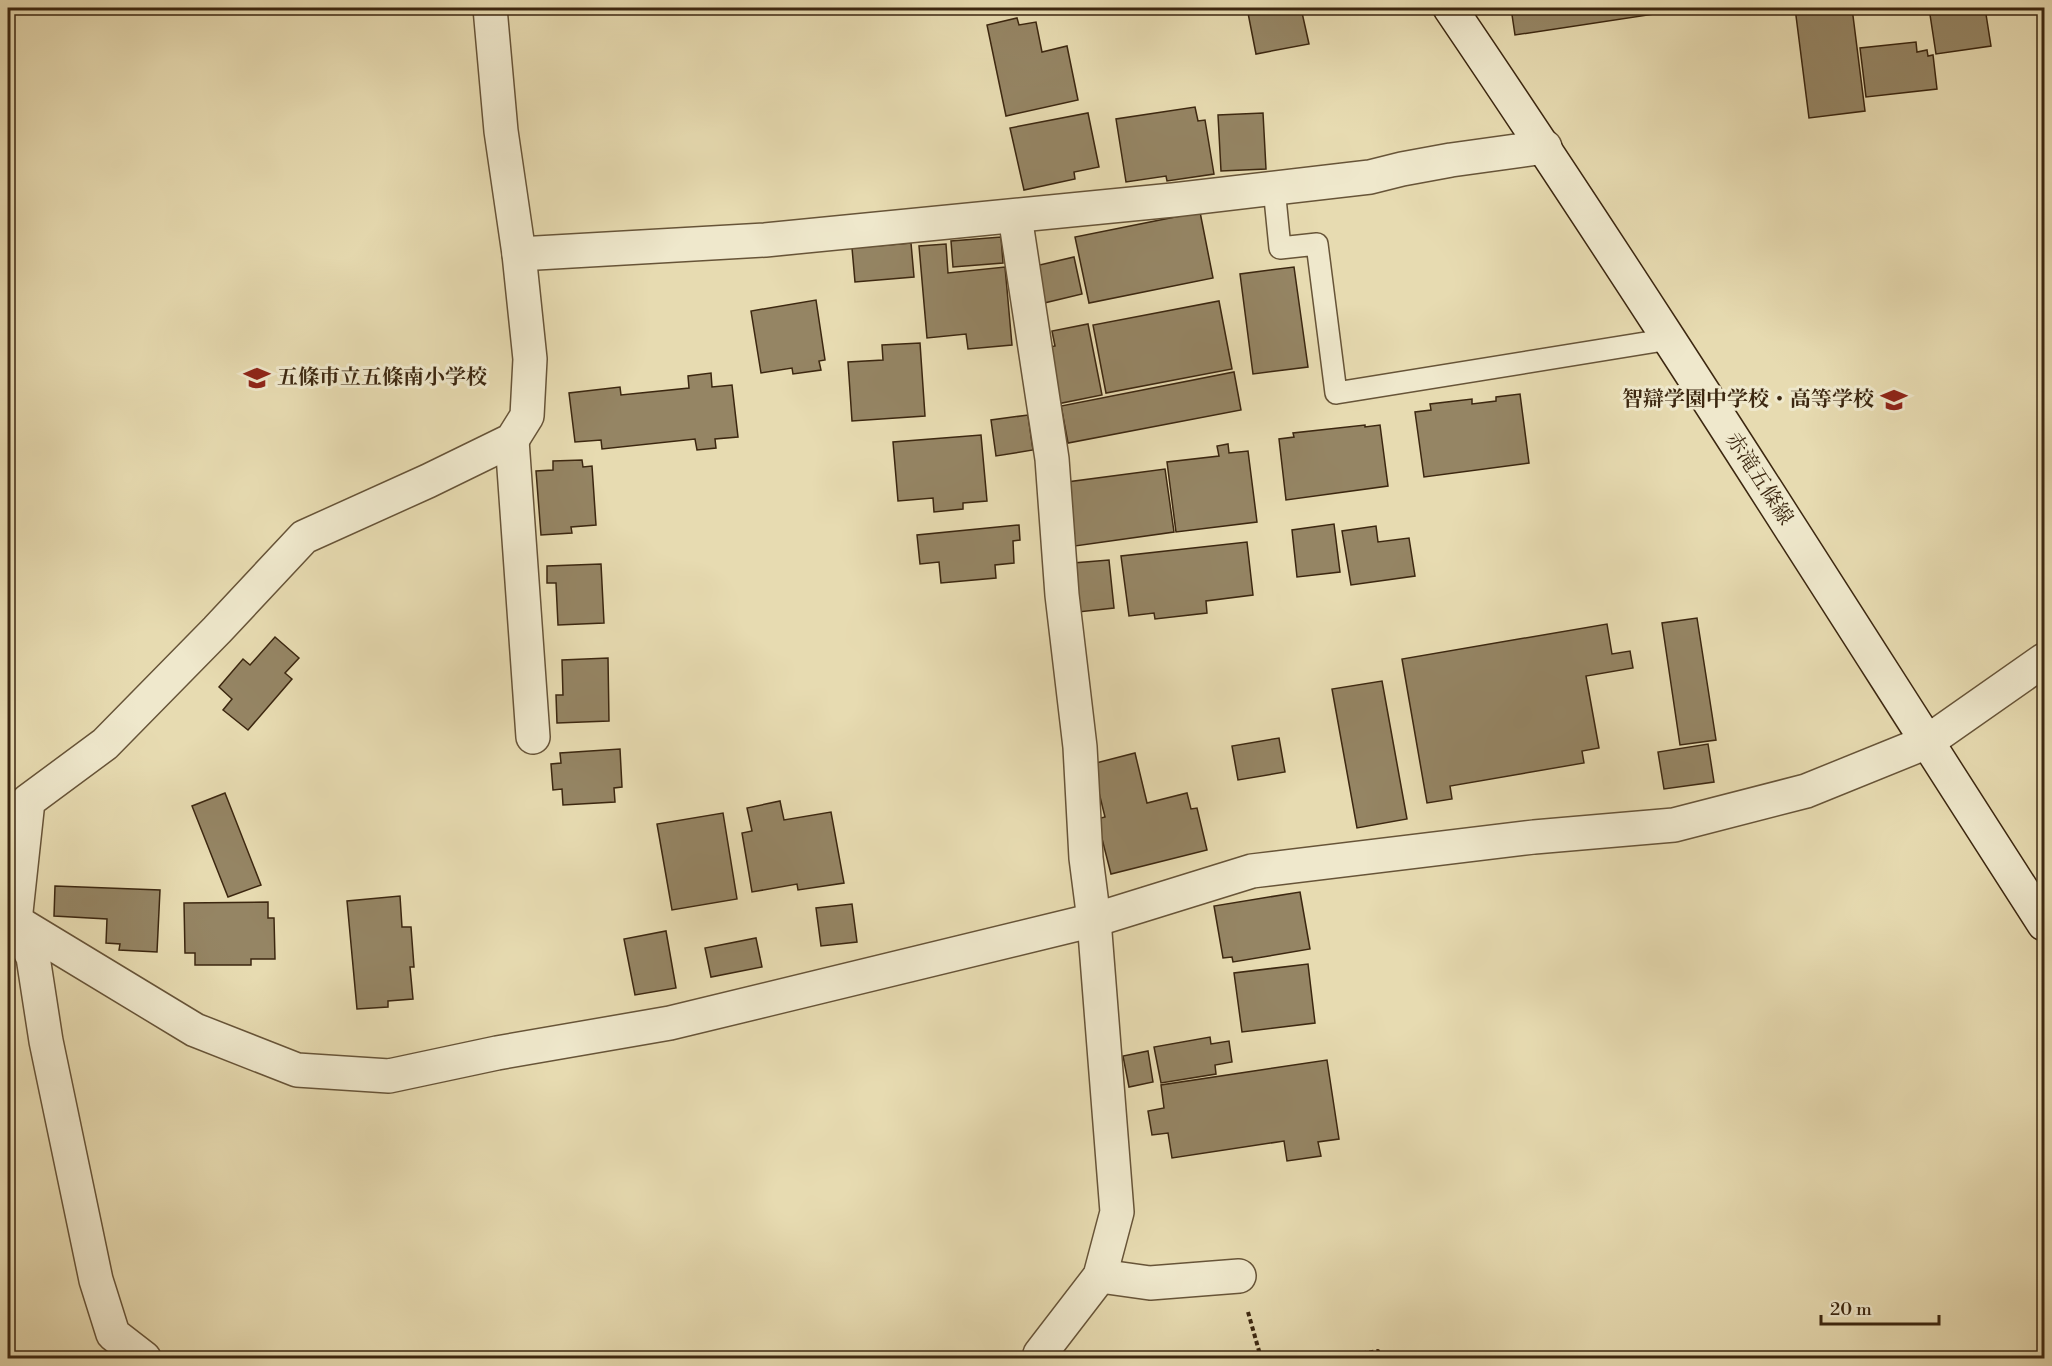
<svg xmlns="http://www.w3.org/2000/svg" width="2052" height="1366" font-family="'Libre Bodoni','Noto Serif JP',serif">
	<rect width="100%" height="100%" fill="#e7dbb1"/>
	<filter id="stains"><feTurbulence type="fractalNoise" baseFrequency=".00333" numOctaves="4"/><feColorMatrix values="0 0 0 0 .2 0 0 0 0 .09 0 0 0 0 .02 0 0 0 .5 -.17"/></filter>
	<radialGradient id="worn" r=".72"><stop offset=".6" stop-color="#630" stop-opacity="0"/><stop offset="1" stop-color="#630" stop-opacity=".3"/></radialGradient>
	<g fill="#958564" stroke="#3c2710" stroke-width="1.5">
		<polygon points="1275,8 1301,8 1309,44 1256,54 1248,13"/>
		<polygon points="1511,8 1680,8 1681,10 1515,35"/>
		<polygon points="1795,8 1852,8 1865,111 1809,118"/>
		<polygon points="1929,8 1985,8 1991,46 1936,54"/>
		<polygon points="1017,18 1019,25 1036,22 1042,52 1067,46 1078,100 1006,116 987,25"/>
		<polygon points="1916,42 1917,52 1927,50 1928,56 1933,55 1937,89 1866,97 1860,48"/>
		<polygon points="1195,107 1198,121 1205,120 1214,174 1167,181 1166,176 1126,182 1116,119"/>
		<polygon points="1088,113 1099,167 1074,172 1075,179 1024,190 1010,128"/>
		<polygon points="1263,113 1266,169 1221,171 1218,115"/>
		<polygon points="1200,212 1213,278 1089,303 1075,237"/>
		<polygon points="1001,237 1003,263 953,267 951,241"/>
		<polygon points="911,243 914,277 855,282 852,248"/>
		<polygon points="946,244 948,273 1005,267 1012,345 968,349 966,334 927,338 919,246"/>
		<polygon points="1074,257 1082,294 1040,304 1031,267"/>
		<polygon points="1294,267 1308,367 1253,374 1240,274"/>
		<polygon points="816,300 825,360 819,361 821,370 793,374 792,368 761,373 751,311"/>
		<polygon points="1219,301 1232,369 1106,393 1093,325"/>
		<polygon points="1088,324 1102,395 1057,404 1046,348 1055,346 1052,331"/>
		<polygon points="920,343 925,416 852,421 848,362 883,360 882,345"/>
		<polygon points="1234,372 1241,410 1068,443 1061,406"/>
		<polygon points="711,373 712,387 732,385 738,437 715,439 716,448 697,450 695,439 602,449 601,440 575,442 569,393 620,387 621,395 689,388 688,376"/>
		<polygon points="1520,394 1529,463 1424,477 1415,412 1431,410 1430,404 1472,399 1472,404 1496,401 1496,397"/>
		<polygon points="1028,415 1033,450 996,456 991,420"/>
		<polygon points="1365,425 1365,427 1380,425 1388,486 1286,500 1279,439 1294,437 1293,433"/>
		<polygon points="981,435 987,501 963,503 963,509 934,512 933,498 898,501 893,442"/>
		<polygon points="1228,444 1229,453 1248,451 1257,522 1176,532 1167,462 1219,456 1217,446"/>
		<polygon points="582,460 583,467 592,466 596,525 571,527 572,533 541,535 536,471 553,470 553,461"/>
		<polygon points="1165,469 1174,532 1075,546 1067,482"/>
		<polygon points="1334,524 1340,572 1297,577 1292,530"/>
		<polygon points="1019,525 1020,540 1013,541 1014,563 995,565 996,578 941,583 939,562 920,564 917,535"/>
		<polygon points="1376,526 1378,542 1409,538 1415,576 1351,585 1342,531"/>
		<polygon points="1247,542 1253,595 1206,601 1207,613 1155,619 1154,613 1129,616 1121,556"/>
		<polygon points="1109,560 1114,608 1078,612 1073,563"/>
		<polygon points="601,564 604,623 558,625 556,583 547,583 547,566"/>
		<polygon points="1697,618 1716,740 1680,745 1662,623"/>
		<polygon points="1607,624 1612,654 1630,651 1633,668 1586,676 1599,748 1582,751 1584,763 1450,786 1452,799 1427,803 1402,659"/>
		<polygon points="275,637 299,658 285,673 292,679 248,730 223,710 232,699 219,687 243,659 250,665"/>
		<polygon points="608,658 609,721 557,723 556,695 563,695 562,660"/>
		<polygon points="1382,681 1407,819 1357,828 1332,689"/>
		<polygon points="1279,738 1285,772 1238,780 1232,746"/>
		<polygon points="1708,744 1714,782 1664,789 1658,752"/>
		<polygon points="620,749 622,787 614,788 615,802 563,805 562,789 553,790 551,764 561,763 560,753"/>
		<polygon points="1135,753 1147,803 1187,793 1191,809 1197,808 1207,850 1111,874 1097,819 1105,817 1092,764"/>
		<polygon points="225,793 261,885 228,897 192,806"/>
		<polygon points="780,801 784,820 831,812 844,883 798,890 797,884 752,892 742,833 752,831 747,808"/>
		<polygon points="723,813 737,899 672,910 657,824"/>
		<polygon points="55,886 160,890 157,952 119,950 120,944 106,943 107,919 54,916"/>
		<polygon points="1300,892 1310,949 1233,962 1232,957 1223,958 1214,906"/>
		<polygon points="400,896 402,927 411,927 414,967 410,967 413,999 388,1001 388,1007 357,1009 347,901"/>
		<polygon points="268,902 268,918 274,918 275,959 251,959 251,965 195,965 195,953 185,953 184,903"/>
		<polygon points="852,904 857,942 821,946 816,908"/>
		<polygon points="666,931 676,988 635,995 624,939"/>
		<polygon points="756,938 762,967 711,977 705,948"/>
		<polygon points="1308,964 1315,1023 1242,1032 1234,973"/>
		<polygon points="1210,1037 1211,1044 1229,1041 1232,1062 1215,1065 1216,1074 1161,1083 1154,1047"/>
		<polygon points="1148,1051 1153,1082 1129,1087 1123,1056"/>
		<polygon points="1327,1060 1339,1139 1318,1142 1321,1156 1287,1161 1284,1141 1172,1158 1168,1133 1152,1135 1148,1111 1164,1108 1161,1085"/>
	</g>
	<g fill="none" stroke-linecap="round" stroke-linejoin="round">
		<g stroke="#675438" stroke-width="24">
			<polyline id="service" points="1274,188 1280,248 1317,244 1336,393 1670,339"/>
		</g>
		<g stroke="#675438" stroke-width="36">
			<g id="minor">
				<polyline points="1015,216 1052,459 1062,595 1080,747 1086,858 1094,920 1117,1212 1100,1276 1040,1354 1039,1358"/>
				<polyline points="519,254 765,240 1173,200 1370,177 1402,169 1451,160 1545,147"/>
				<polyline points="512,440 533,737"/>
				<polyline points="1100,1276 1150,1283 1239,1276"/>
				<polyline points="144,1358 113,1334 96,1280 46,1041 33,957 15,921 28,801 105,744 217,630 304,537 428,481 512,440 527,416 530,359 519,254 501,131 490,8"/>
			</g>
		</g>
		<g stroke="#675438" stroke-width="36">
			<polyline id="tertiary" points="8,918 15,921 195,1030 297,1070 389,1076 497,1053 670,1023 1094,920 1252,871 1534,837 1674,825 1806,791 1927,742 2044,660"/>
		</g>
		<g stroke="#3c2710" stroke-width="36">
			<path id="secondary" d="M 1450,8 C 1654,309 1847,618 2044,924"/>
		</g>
		<g stroke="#3c2710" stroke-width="4" stroke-dasharray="4.5 3" stroke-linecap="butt">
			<polyline points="1248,1312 1261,1358"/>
			<polyline points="1332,1358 1378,1351 1379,1358"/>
		</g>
		<use href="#service" stroke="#efe8cc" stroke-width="21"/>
		<use href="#minor" stroke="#efe8cc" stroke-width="33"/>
		<use href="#tertiary" stroke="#efe8cc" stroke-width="33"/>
		<use href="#secondary" stroke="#efe8cc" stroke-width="33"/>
	</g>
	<defs>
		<g id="school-bare" transform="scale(2.07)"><path d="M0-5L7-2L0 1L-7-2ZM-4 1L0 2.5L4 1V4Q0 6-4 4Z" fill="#8f2418" stroke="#efe8cc" stroke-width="2.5" paint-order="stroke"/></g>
	</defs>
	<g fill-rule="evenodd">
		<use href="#school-bare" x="257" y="378"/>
		<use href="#school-bare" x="1894" y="400"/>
	</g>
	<g text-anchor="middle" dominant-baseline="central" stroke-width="6" stroke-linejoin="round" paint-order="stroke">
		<g font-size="21" font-weight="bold" fill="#3c2710" stroke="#efe8cc" text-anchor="start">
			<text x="277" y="378">五條市立五條南小学校</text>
			<text x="1874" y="400" text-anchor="end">智辯学園中学校・高等学校</text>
		</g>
		<g font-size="21" fill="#3c2710" stroke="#efe8cc">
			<text transform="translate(1759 479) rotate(57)">赤滝五條線</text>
		</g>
	</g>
	<rect width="2052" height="1366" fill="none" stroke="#e7dbb1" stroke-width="30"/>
	<rect x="9" y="9" width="2034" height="1348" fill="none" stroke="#3c2710" stroke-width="3"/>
	<rect x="15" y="15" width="2022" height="1336" fill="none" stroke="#3c2710" stroke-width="1.5"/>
	<path d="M1821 1315v9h118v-9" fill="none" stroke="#3c2710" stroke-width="3"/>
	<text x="1830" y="1315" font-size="18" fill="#3c2710" stroke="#efe8cc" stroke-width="4.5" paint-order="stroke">20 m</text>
	<rect width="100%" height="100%" filter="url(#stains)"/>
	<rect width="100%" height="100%" fill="url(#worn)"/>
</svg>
